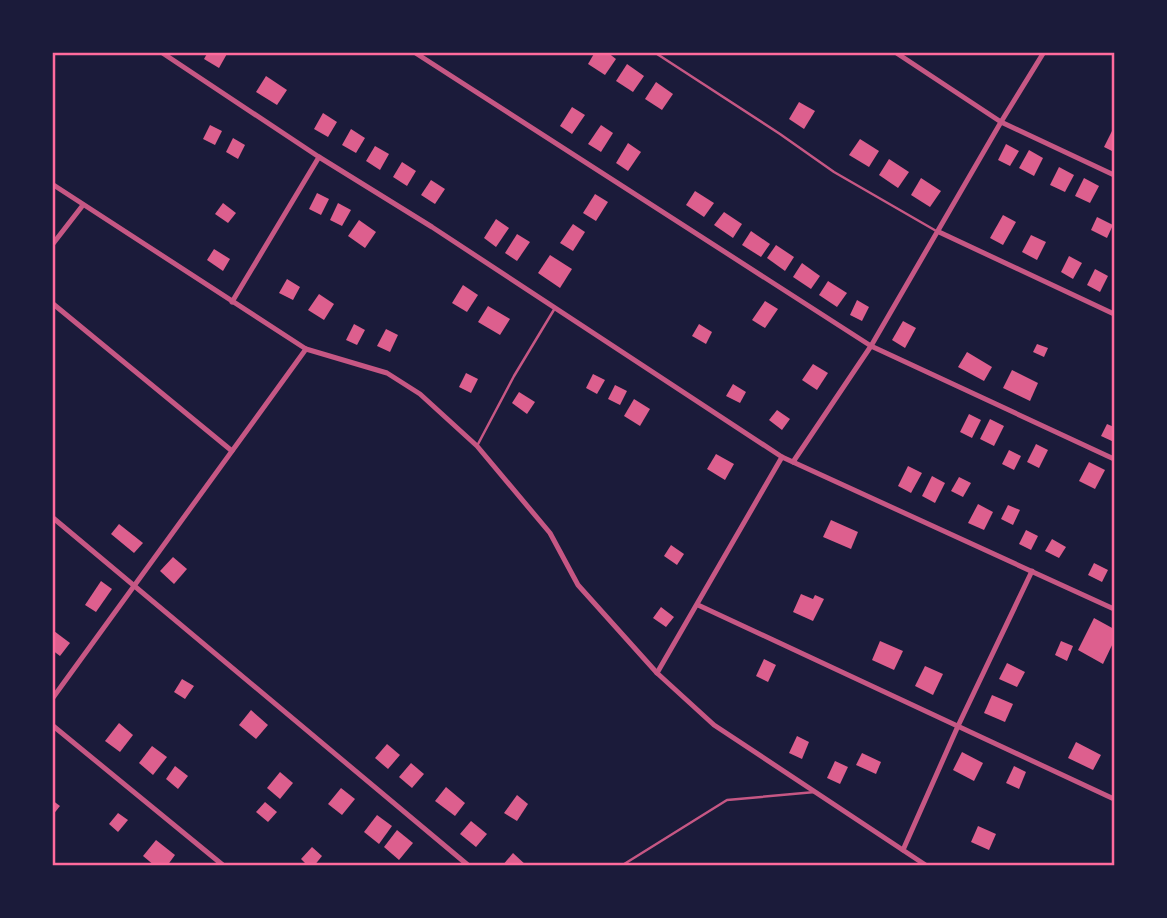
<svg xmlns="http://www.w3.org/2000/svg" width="1167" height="918" font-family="Bitter,serif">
	<rect width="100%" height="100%" fill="#1b1b3a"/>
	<g fill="#dd5f8e">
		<polygon points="208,52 228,52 219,68 204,59"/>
		<polygon points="595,52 607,52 616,59 605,75 588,64"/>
		<polygon points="627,64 644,76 633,92 616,81"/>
		<polygon points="266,76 287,90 277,105 256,92"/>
		<polygon points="656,82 673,94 662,110 645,99"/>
		<polygon points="799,102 815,111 804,129 789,119"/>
		<polygon points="572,107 585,115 572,134 560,126"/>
		<polygon points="323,113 337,122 328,137 314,129"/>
		<polygon points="210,125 222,131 215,145 203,139"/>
		<polygon points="601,125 613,133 601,152 588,144"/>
		<polygon points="351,129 365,138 356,153 342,145"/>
		<polygon points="1113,129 1114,130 1114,152 1104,147"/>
		<polygon points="233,138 245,145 238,159 226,152"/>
		<polygon points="860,139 879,151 869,167 849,155"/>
		<polygon points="628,143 641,152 628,171 616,163"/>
		<polygon points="1006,144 1019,151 1010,166 998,160"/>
		<polygon points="375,146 389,154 380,170 366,161"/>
		<polygon points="1029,150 1043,158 1034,176 1019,168"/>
		<polygon points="889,159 909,172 898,188 879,175"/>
		<polygon points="402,162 416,171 407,186 393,177"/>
		<polygon points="1059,167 1074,175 1065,192 1050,185"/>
		<polygon points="921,178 941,191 930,207 911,195"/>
		<polygon points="1084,178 1099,186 1090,203 1075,196"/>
		<polygon points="431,180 445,189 435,204 421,195"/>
		<polygon points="695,191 714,203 704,217 686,205"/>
		<polygon points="317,193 329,199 321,215 309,209"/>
		<polygon points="595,194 608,202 596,221 583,213"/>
		<polygon points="223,203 236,213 228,223 215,214"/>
		<polygon points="338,203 351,210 342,226 330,220"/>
		<polygon points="724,212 742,224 733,238 714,225"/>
		<polygon points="1003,215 1016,222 1003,245 990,238"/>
		<polygon points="1097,217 1113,225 1107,238 1091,230"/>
		<polygon points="496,219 509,228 496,247 484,238"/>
		<polygon points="359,220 376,232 365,248 348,236"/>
		<polygon points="573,224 585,232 573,251 560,243"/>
		<polygon points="751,231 770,244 761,257 742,245"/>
		<polygon points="517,234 530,242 517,261 505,253"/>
		<polygon points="1031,235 1046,242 1037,260 1022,252"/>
		<polygon points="776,245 794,257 785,271 767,258"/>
		<polygon points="214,249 230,259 223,271 207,260"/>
		<polygon points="550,255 572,269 560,288 538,273"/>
		<polygon points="1069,256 1082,263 1073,279 1061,272"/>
		<polygon points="802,263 820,276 811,289 793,277"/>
		<polygon points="1095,269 1108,276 1100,292 1087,285"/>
		<polygon points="287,279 300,287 293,300 279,293"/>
		<polygon points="828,281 847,293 837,307 819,295"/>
		<polygon points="463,285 478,295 467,312 452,303"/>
		<polygon points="319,294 334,304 324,320 308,310"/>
		<polygon points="857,300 869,307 862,321 850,315"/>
		<polygon points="765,301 778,309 765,328 752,320"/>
		<polygon points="488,306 510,319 500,335 478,322"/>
		<polygon points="903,321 916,328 905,348 892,340"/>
		<polygon points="354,324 365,330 357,345 346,340"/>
		<polygon points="699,324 712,332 706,344 692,336"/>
		<polygon points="386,329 398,335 390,352 377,346"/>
		<polygon points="1037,344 1048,348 1044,357 1033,352"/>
		<polygon points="967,352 992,367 984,381 958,367"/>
		<polygon points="813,364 828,373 817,390 802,380"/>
		<polygon points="1012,370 1038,383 1030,401 1003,388"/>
		<polygon points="466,373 478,379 471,393 459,387"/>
		<polygon points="593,374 605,380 597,394 586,388"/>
		<polygon points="733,384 746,392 740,403 726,396"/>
		<polygon points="615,385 627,391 620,405 608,399"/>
		<polygon points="519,392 535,402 527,414 512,403"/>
		<polygon points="634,399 650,409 640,426 624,416"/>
		<polygon points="777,410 790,419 782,430 769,420"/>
		<polygon points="969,414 981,420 972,438 960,432"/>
		<polygon points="990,419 1004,426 994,446 980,439"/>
		<polygon points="1107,424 1114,427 1114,442 1101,436"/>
		<polygon points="1036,444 1048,450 1039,468 1027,462"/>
		<polygon points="1009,450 1021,456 1014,470 1002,464"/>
		<polygon points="716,454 734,464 725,480 707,469"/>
		<polygon points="1089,462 1105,470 1095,489 1079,481"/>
		<polygon points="908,466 922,473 911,493 898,486"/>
		<polygon points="932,476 945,483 935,503 922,496"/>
		<polygon points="959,477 971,483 963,497 951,491"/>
		<polygon points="978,504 993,512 984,530 968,523"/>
		<polygon points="1008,505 1020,510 1013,525 1001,519"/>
		<polygon points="831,520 858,532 851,549 823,537"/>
		<polygon points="119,524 143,543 134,553 111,534"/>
		<polygon points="1026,530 1038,536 1031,550 1019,544"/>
		<polygon points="1052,539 1066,547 1059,558 1045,551"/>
		<polygon points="671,545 684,554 677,565 664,556"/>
		<polygon points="173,557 187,569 174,584 160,571"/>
		<polygon points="1094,563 1108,570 1102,582 1088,575"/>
		<polygon points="101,581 112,589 96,612 85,605"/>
		<polygon points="801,594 813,599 815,595 824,599 813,621 793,612"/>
		<polygon points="661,607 674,617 666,627 653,618"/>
		<polygon points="1094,618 1114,629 1114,641 1103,664 1078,650"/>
		<polygon points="54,631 70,643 60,656 52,650"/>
		<polygon points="880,641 903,651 894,670 872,660"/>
		<polygon points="1061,641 1073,646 1067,661 1055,655"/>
		<polygon points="764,659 776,665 768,682 756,676"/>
		<polygon points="1007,663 1025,672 1017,687 999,679"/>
		<polygon points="925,666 943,674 933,695 915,686"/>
		<polygon points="182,679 194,686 185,699 174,692"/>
		<polygon points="992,695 1013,704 1005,722 984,713"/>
		<polygon points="251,710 268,725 256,739 239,725"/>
		<polygon points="119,723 133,735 120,752 105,741"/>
		<polygon points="797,736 809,742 802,759 789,753"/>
		<polygon points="1076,742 1101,755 1093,770 1068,758"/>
		<polygon points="387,744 400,755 388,769 375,758"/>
		<polygon points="152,746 167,757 153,775 139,763"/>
		<polygon points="962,752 983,763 974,781 953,770"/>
		<polygon points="862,753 881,762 876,774 856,765"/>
		<polygon points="835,761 848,767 840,784 827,778"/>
		<polygon points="411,763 424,774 412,788 399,777"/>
		<polygon points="175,766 188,776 178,789 166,779"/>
		<polygon points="1014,766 1026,772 1019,789 1006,783"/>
		<polygon points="280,772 293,783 280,799 267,788"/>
		<polygon points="446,787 465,803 455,816 435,801"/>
		<polygon points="341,788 355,799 342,815 328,804"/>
		<polygon points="517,795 528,804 517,821 504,813"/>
		<polygon points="52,800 60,806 52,816"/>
		<polygon points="265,802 277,812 268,822 256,812"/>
		<polygon points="118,813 128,820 118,832 109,824"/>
		<polygon points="377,815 392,826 379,844 364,832"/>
		<polygon points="471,821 487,834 476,847 460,834"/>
		<polygon points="978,826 996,834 989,850 971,842"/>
		<polygon points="397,830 413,843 399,860 384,847"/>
		<polygon points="156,840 175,855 167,866 155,866 143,856"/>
		<polygon points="312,847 322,856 314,866 308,866 301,859"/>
		<polygon points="513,853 527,866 502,866"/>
	</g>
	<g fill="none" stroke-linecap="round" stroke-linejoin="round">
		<g stroke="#c65784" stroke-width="2.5">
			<polyline points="654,52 780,134 834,172 938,232"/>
			<polyline points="477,446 514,376 555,308"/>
			<polyline points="621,866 727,800 815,792"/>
		</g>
		<g stroke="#c65784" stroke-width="5">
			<polyline points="161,52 319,157 432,227 782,457 1114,609"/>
			<polyline points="414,52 871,346 1114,459"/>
			<polyline points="895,52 1001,122 1114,175"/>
			<polyline points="52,184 306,349 387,373 420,394 477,446 550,533 578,585 657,673 714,725 927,866"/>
			<polyline points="939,232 1114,314"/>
			<polyline points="52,245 83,205"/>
			<polyline points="232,302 319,157"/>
			<polyline points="52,303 232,451"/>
			<polyline points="793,462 871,346 1001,122 1044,52"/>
			<polyline points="52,517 469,866"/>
			<polyline points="698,605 1114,799"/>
			<polyline points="657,673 782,457"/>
			<polyline points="52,699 306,349"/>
			<polyline points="52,725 224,866"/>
			<polyline points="903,850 958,726 1032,571"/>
		</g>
	</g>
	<rect width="1167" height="918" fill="none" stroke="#1b1b3a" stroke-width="108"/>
	<rect x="54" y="54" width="1059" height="810" fill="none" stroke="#ff6b9d" stroke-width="2.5"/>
</svg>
